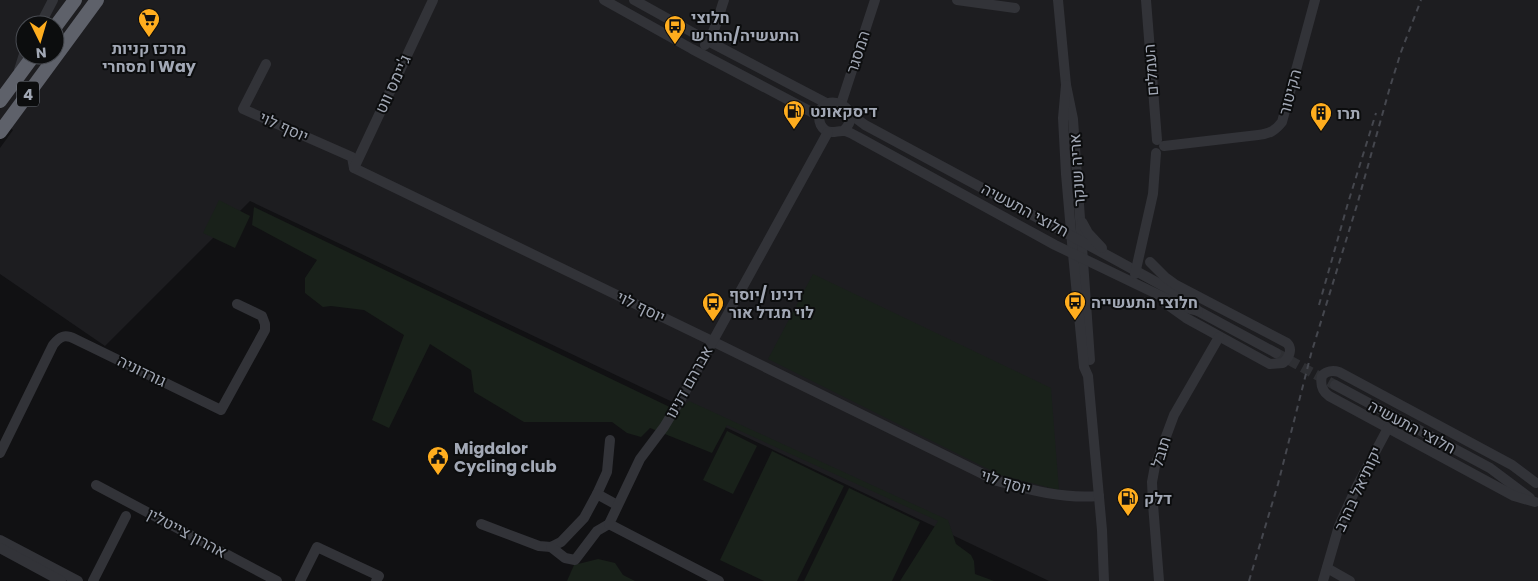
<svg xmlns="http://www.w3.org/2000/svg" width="1538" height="581" font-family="Poppins,Heebo,sans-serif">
	<rect width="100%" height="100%" fill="#111113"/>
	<path fill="#1d1d20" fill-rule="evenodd" d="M 0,0 L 1538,0 L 1538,581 L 1049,581 L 250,201 L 105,346 L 0,274 L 0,148 L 13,130 L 0,120 ZM 25,25 L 55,25 L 55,55 L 25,55 Z"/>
	<g fill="#19211a">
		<polygon points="219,200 250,216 235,248 203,233"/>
		<polygon points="254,207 678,411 689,401 948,520 956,544 971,555 974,561 975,574 994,581 900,581 938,521 727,425 712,453 650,428 641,437 627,433 612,422 524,422 474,392 471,370 430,344 389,428 372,420 404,335 364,310 331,306 323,307 305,293 305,278 317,260 252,225"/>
		<polygon points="813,274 1051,388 1059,490 1000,475 768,359"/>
		<polygon points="727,431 757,446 733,494 703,480"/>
		<polygon points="772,451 844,486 797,581 764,581 720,560"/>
		<polygon points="849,488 920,522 892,581 804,581"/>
		<polygon points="598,559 615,563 623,575 635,581 567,581 574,565"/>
	</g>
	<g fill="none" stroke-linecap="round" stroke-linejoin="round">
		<polyline stroke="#2e2f33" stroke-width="10" stroke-dasharray="10 5" stroke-linecap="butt" points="1276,353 1335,385"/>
		<g stroke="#323338" stroke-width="10">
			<polyline points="604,0 692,49 819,116"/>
			<polyline points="634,0 708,41 828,104"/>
			<polyline points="957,0 1015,8"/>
			<polyline points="1058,0 1066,85 1073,119 1090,360"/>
			<polyline points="1146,0 1157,140"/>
			<polyline points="40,25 53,0"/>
			<path d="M 705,45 C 715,34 719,14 724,0"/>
			<path d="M 266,64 L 243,109 L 352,157 L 354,168 L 712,341 L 997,481 C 1030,490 1063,499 1099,496"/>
			<polyline points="19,70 25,51"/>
			<polyline points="1066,85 1063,118 1066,174 1073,254 1084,367 1088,376 1102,530 1104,581"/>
			<polyline points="841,104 875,0"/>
			<polyline points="849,113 865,125 1116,260 1185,298 1198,311 1276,353"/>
			<path d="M 843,131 C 868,109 822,88 819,116 C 819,122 821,127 825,130 C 832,135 837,130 844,131 C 848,131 854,135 858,137 L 1055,245 L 1186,308 L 1198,311"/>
			<path d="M 1164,146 L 1258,135 C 1269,134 1275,131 1282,122 L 1315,0"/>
			<polyline points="354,168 433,0"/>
			<polyline points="1082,222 1088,233 1102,248"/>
			<path d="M 1150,262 L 1165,277 L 1176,285 L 1287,343 C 1293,349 1289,358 1283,363 L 1270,364 L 1186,318 L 1165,303"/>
			<polyline points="1135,274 1153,194 1156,153"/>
			<polyline points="1335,385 1490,468 1530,498"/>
			<path d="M 0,453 L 53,345 C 60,336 65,334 75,339 L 221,410 L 265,330 L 265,324 L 262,316 L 237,304"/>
			<polyline points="96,485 277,581"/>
			<polyline points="597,494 607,472 610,440"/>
			<path d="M 1535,502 L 1514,496 L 1329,396 C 1322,391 1320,385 1322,376 C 1326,371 1333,370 1339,372 L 1512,465 L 1536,483"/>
			<polyline points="481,524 539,546 551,547 561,542 584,518 597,494 617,505"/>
			<polyline points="0,540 78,581"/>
			<polyline points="551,547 565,558 575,560 597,531 609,524"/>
			<polyline points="0,548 61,581"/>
			<polyline points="1327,568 1350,581"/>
			<polyline points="93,581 126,516"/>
			<polyline points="300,581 317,547 379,576 376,581"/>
			<polyline points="719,581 609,524 640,459 664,427 681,399 828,132"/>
			<polyline points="1159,581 1153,504 1152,482 1155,466 1174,415 1219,337"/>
			<polyline points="1323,581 1339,526 1357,486 1388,428"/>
		</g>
		<g stroke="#5e616a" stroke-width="14">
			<polyline points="55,27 75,0"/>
			<polyline points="0,101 34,55"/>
			<polyline points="0,132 97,0"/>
		</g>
		<g stroke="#45474e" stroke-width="2" stroke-dasharray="6 5" stroke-linecap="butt">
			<polyline points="1319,305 1348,203 1376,113"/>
			<polyline points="1249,581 1278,484 1311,354 1357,205 1390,87 1401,52 1421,0"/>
		</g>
	</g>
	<defs>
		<g id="supermarket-pin" transform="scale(1.125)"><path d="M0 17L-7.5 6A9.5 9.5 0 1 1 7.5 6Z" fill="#ffad1e" stroke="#0c0d0e"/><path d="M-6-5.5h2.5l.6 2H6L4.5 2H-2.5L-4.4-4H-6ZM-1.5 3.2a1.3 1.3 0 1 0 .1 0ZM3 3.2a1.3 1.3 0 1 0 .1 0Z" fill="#111"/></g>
		<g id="bus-pin" transform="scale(1.125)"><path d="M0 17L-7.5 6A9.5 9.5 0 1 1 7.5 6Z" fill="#ffad1e" stroke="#0c0d0e"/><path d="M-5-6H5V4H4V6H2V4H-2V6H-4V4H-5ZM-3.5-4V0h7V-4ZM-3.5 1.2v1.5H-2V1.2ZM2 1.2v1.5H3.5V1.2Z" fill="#111"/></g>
		<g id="fuel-pin" transform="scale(1.125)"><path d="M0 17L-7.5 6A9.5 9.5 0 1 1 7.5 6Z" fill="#ffad1e" stroke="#0c0d0e"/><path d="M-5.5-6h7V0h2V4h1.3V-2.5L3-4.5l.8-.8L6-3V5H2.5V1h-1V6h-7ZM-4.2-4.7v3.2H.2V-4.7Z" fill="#111"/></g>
		<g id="building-pin" transform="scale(1.125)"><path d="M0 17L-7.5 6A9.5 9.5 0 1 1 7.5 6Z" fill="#ffad1e" stroke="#0c0d0e"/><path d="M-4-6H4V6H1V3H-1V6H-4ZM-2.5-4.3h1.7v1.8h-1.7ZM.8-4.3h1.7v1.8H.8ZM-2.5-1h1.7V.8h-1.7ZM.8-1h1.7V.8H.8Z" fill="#111"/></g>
		<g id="civic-pin" transform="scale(1.125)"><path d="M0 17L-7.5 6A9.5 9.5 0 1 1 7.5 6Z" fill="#ffad1e" stroke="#0c0d0e"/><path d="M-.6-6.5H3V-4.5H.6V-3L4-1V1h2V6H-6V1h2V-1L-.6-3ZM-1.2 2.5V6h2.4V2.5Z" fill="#111"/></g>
	</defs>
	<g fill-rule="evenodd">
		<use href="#supermarket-pin" x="149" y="19"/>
		<use href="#bus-pin" x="675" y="26"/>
		<use href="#fuel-pin" x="794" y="111"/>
		<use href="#building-pin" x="1321" y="113"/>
		<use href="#bus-pin" x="1075" y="302"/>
		<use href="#bus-pin" x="713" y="303"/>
		<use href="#civic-pin" x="438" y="457"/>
		<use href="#fuel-pin" x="1128" y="498"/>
	</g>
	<g text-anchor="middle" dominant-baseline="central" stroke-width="4" stroke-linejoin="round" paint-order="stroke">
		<rect fill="#0c0d0e" stroke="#757a83" stroke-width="1" x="17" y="81.5" width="22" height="25" rx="4"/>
		<g font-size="15" font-weight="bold" fill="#a2a8b5">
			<text x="28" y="94">4</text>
		</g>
		<g font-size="16" font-weight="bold" fill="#a2a8b5" stroke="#0c0d0e" text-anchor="start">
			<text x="691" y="17">חלוצי<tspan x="691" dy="18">התעשיה/החרש</tspan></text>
			<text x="149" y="48" text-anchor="middle">מרכז קניות<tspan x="149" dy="18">מסחרי I Way</tspan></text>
			<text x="810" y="111">דיסקאונט</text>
			<text x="1337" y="113">תרו</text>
			<text x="729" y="294">דנינו /יוסף<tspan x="729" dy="18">לוי מגדל אור</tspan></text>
			<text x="1091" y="302">חלוצי התעשייה</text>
			<text x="454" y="448">Migdalor<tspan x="454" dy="18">Cycling club</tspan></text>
			<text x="1144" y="498">דלק</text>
		</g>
		<g font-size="16" fill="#a2a8b5" stroke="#0c0d0e">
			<text transform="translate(858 52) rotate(-72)">המסגר</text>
			<text transform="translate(1151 70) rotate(-94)">העמלים</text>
			<text transform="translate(393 84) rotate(-65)">ג'יימס ווט</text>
			<text transform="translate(1290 92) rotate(-75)">הקיטור</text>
			<text transform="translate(284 127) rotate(24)">יוסף לוי</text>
			<text transform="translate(1077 170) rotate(-94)">אריה שנקר</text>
			<text transform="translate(1025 210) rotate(28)">חלוצי התעשיה</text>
			<text transform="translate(641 307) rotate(26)">יוסף לוי</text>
			<text transform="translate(142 371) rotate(26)">גורדוניה</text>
			<text transform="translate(689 382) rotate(-61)">אברהם דנינו</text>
			<text transform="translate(1412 427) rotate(28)">חלוצי התעשיה</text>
			<text transform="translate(1161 452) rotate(-73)">תובל</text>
			<text transform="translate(1006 482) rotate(17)">יוסף לוי</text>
			<text transform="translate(1358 489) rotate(-65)">יקותיאל בהרב</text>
			<text transform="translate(187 533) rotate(28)">אהרון צייטלין</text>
		</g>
	</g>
	<g transform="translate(40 40) rotate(175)"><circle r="24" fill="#0c0d0e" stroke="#484b51"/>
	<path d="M0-4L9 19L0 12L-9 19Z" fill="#ffad1e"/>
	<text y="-8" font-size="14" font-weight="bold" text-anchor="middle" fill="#a2a8b5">N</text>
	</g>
</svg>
